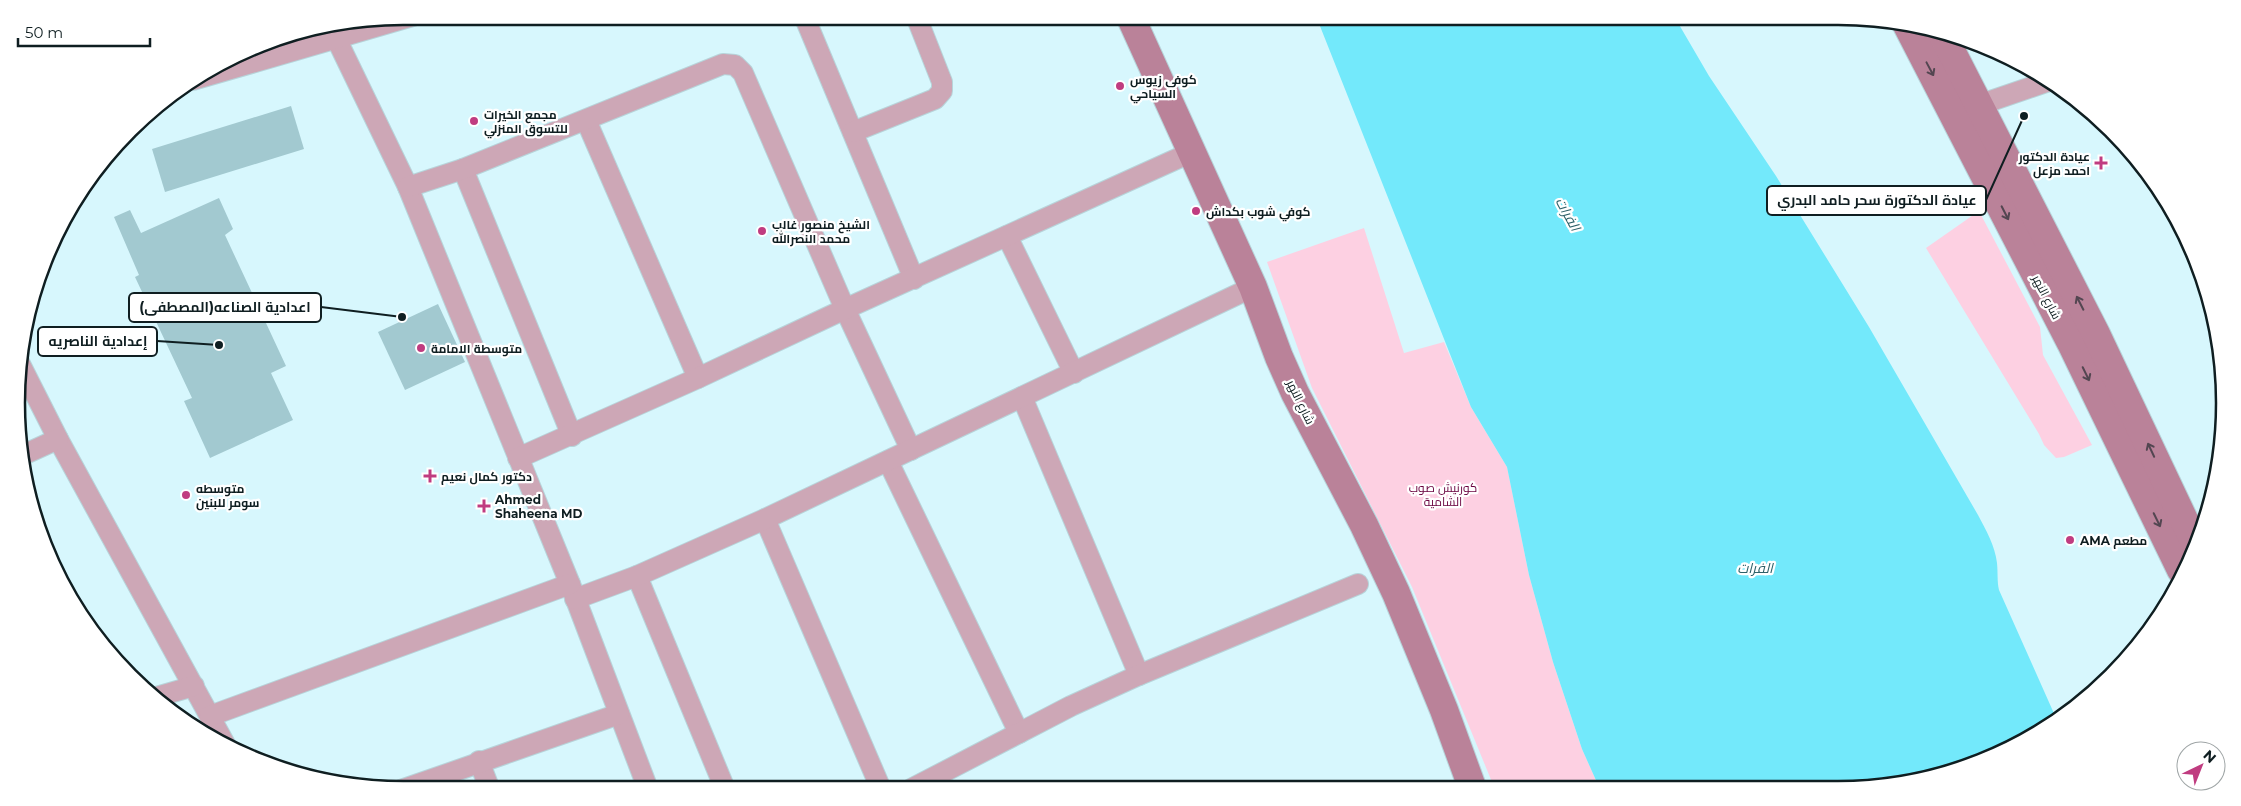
<svg xmlns="http://www.w3.org/2000/svg" width="2241" height="806" font-family="Montserrat,Cairo,sans-serif">
	<rect width="100%" height="100%" fill="#d7f7fd"/>
	<g fill="#fdd0e2">
		<polygon points="1979,211 2040,327 2043,355 2092,445 2064,457 2056,458 2044,445 2039,434 1926,248"/>
		<polygon points="1364,228 1404,353 1444,342 1471,407 1507,467 1529,575 1553,662 1582,749 1599,787 1494,787 1412,587 1312,388 1267,262"/>
	</g>
	<path fill="#73e9fb" d="M 1316,16 L 1674,16 L 1709,76 L 1776,176 L 1869,327 L 1978,515 C 1986,530 1995,546 1997,563 C 1998,573 1997,581 1999,590 L 2056,718 L 2009,750 L 1889,786 L 1599,787 L 1582,749 L 1553,662 L 1529,575 L 1507,467 L 1471,407 Z"/>
	<g fill="#a2c9d0">
		<polygon points="291,106 304,149 165,192 152,149"/>
		<polygon points="219,198 233,229 225,235 286,366 271,373 293,420 210,458 184,401 192,398 135,277 139,275 114,217 130,210 141,233"/>
		<polygon points="438,304 465,362 405,390 378,332"/>
	</g>
	<g fill="none" stroke-linecap="round" stroke-linejoin="round">
		<g stroke="#b7d4da" stroke-width="22">
			<g id="street">
				<polyline points="804,16 914,279"/>
				<polyline points="336,38 408,187 570,584 648,789"/>
				<polyline points="193,80 413,16"/>
				<polyline points="1979,105 2049,81"/>
				<polyline points="586,120 698,378"/>
				<polyline points="853,132 935,99 942,91 942,82 916,16"/>
				<polyline points="463,169 572,436"/>
				<polyline points="408,187 463,169 723,64 735,65 743,73 845,309 911,450"/>
				<polyline points="1007,236 1074,373"/>
				<polyline points="20,364 58,439 226,746"/>
				<polyline points="1022,397 1139,675"/>
				<polyline points="23,455 58,439"/>
				<polyline points="518,458 698,378 845,309 1192,152"/>
				<polyline points="888,461 1019,733"/>
				<polyline points="765,519 881,789"/>
				<polyline points="637,576 725,789"/>
				<polyline points="575,599 637,576 765,519 1253,287"/>
				<polyline points="156,697 194,686"/>
				<polyline points="210,716 570,584"/>
				<polyline points="479,761 490,790"/>
				<polyline points="911,789 1071,706 1139,675 1358,584"/>
				<polyline points="401,790 619,714"/>
			</g>
		</g>
		<g stroke="#b7d4da" stroke-width="30">
			<g id="secondary">
				<polyline points="1130,16 1253,287 1279,357 1295,393 1364,525 1396,593 1444,710 1472,787"/>
				<polyline points="1907,25 2071,343 2181,570"/>
				<polyline points="1941,31 2096,334 2194,541"/>
			</g>
		</g>
		<use href="#street" stroke="#cda7b6" stroke-width="20"/>
		<use href="#secondary" stroke="#ba8299" stroke-width="28"/>
	</g>
	<defs><path id="oneway-shaft" d="M-6 0H5M1.5-3L5.5 0L1.5 3" fill="none" stroke-width="1.6" stroke-linecap="round" stroke-linejoin="round" transform="scale(1.25)"/></defs>
	<g stroke="#534651">
		<use href="#oneway-shaft" transform="translate(1930 69) rotate(62)"/>
		<use href="#oneway-shaft" transform="translate(2005 213) rotate(63)"/>
		<use href="#oneway-shaft" transform="translate(2080 303) rotate(-117)"/>
		<use href="#oneway-shaft" transform="translate(2086 374) rotate(64)"/>
		<use href="#oneway-shaft" transform="translate(2151 450) rotate(-115)"/>
		<use href="#oneway-shaft" transform="translate(2157 520) rotate(64)"/>
	</g>
	<g fill="#c03c80" stroke="#fff" stroke-width="2">
		<circle cx="1120" cy="86" r="5"/>
		<circle cx="474" cy="121" r="5"/>
		<path d="M2098.5 155.5h5v5h5v5h-5v5h-5v-5h-5v-5h5z"/>
		<circle cx="1196" cy="211" r="5"/>
		<circle cx="762" cy="231" r="5"/>
		<circle cx="421" cy="348" r="5"/>
		<path d="M427.5 468.5h5v5h5v5h-5v5h-5v-5h-5v-5h5z"/>
		<circle cx="186" cy="495" r="5"/>
		<path d="M481.5 498.5h5v5h5v5h-5v5h-5v-5h-5v-5h5z"/>
		<circle cx="2070" cy="540" r="5"/>
	</g>
	<g text-anchor="middle" dominant-baseline="central" stroke-width="4.5" stroke-linejoin="round" paint-order="stroke">
		<g font-size="12" font-weight="bold" fill="#0f1e21" stroke="#fff" text-anchor="start">
			<text x="1130" y="79">كوفي زيوس<tspan x="1130" dy="14">السياحي</tspan></text>
			<text x="484" y="114">مجمع الخيرات<tspan x="484" dy="14">للتسوق المنزلي</tspan></text>
			<text x="2090" y="156" text-anchor="end">عيادة الدكتور<tspan x="2090" dy="14">احمد مزعل</tspan></text>
			<text x="1206" y="211">كوفي شوب بكداش</text>
			<text x="772" y="224">الشيخ منصور غالب<tspan x="772" dy="14">محمد النصرالله</tspan></text>
			<text x="431" y="348">متوسطة الامامة</text>
			<text x="441" y="476">دكتور كمال نعيم</text>
			<text x="196" y="488">متوسطه<tspan x="196" dy="14">سومر للبنين</tspan></text>
			<text x="495" y="499">Ahmed<tspan x="495" dy="14">Shaheena MD</tspan></text>
			<text x="2080" y="540">AMA مطعم</text>
		</g>
		<g font-size="12" fill="#0f1e21" stroke="#fff">
			<text transform="translate(2047 297) rotate(63)">شارع النهر</text>
			<text transform="translate(1301 402) rotate(64)">شارع النهر</text>
		</g>
		<g font-size="12" fill="#68013e" stroke="#fff">
			<text x="1443" y="487">كورنيش صوب<tspan x="1443" dy="14">الشامية</tspan></text>
		</g>
		<g font-size="14" font-style="italic" fill="#2d6068" stroke="#fff">
			<text transform="translate(1568 214) rotate(61)">الفرات</text>
			<text x="1755" y="568">الفرات</text>
		</g>
	</g>
	<path d="M0 0H2241V806H0ZM403 25H1838A378 378 0 0 1 2216 403V403A378 378 0 0 1 1838 781H403A378 378 0 0 1 25 403V403A378 378 0 0 1 403 25Z" fill="#fff" fill-rule="evenodd"/>
	<path fill="none" stroke="#0f1e21" stroke-width="2.5" d="M403 25H1838A378 378 0 0 1 2216 403V403A378 378 0 0 1 1838 781H403A378 378 0 0 1 25 403V403A378 378 0 0 1 403 25Z"/>
	<path fill="none" stroke="#0f1e21" stroke-width="2" d="M2024 116L1986 200M402 317L321 307M219 345L157 341"/>
	<g fill="#0f1e21" stroke="#fff" stroke-width="2">
		<circle cx="2024" cy="116" r="5"/>
		<circle cx="402" cy="317" r="5"/>
		<circle cx="219" cy="345" r="5"/>
	</g>
	<g fill="#fff" stroke="#0f1e21" stroke-width="2">
		<rect x="1767" y="186" width="219" height="29" rx="5"/>
		<rect x="129" y="293" width="192" height="29" rx="5"/>
		<rect x="38" y="327" width="119" height="29" rx="5"/>
	</g>
	<g font-size="14" text-anchor="middle" font-weight="bold" fill="#0f1e21">
		<text x="1877" y="205">عيادة الدكتورة سحر حامد البدري</text>
		<text x="225" y="312">اعدادية الصناعه(المصطفى)</text>
		<text x="98" y="346">إعدادية الناصريه</text>
	</g>
	<g transform="translate(2201 766) rotate(43)"><circle r="24" fill="#ffffff" stroke="#9fa5a6"/>
	<path d="M0-4L9 19L0 12L-9 19Z" fill="#c03c80"/>
	<text y="-8" font-size="14" font-weight="bold" text-anchor="middle" fill="#0f1e21">N</text>
	</g>
	<path d="M18 38v8h132v-8" fill="none" stroke="#0f1e21" stroke-width="2.5"/>
	<text x="25" y="38" font-size="15" fill="#0f1e21" stroke="#ffffff" stroke-width="4" paint-order="stroke">50 m</text>
</svg>
